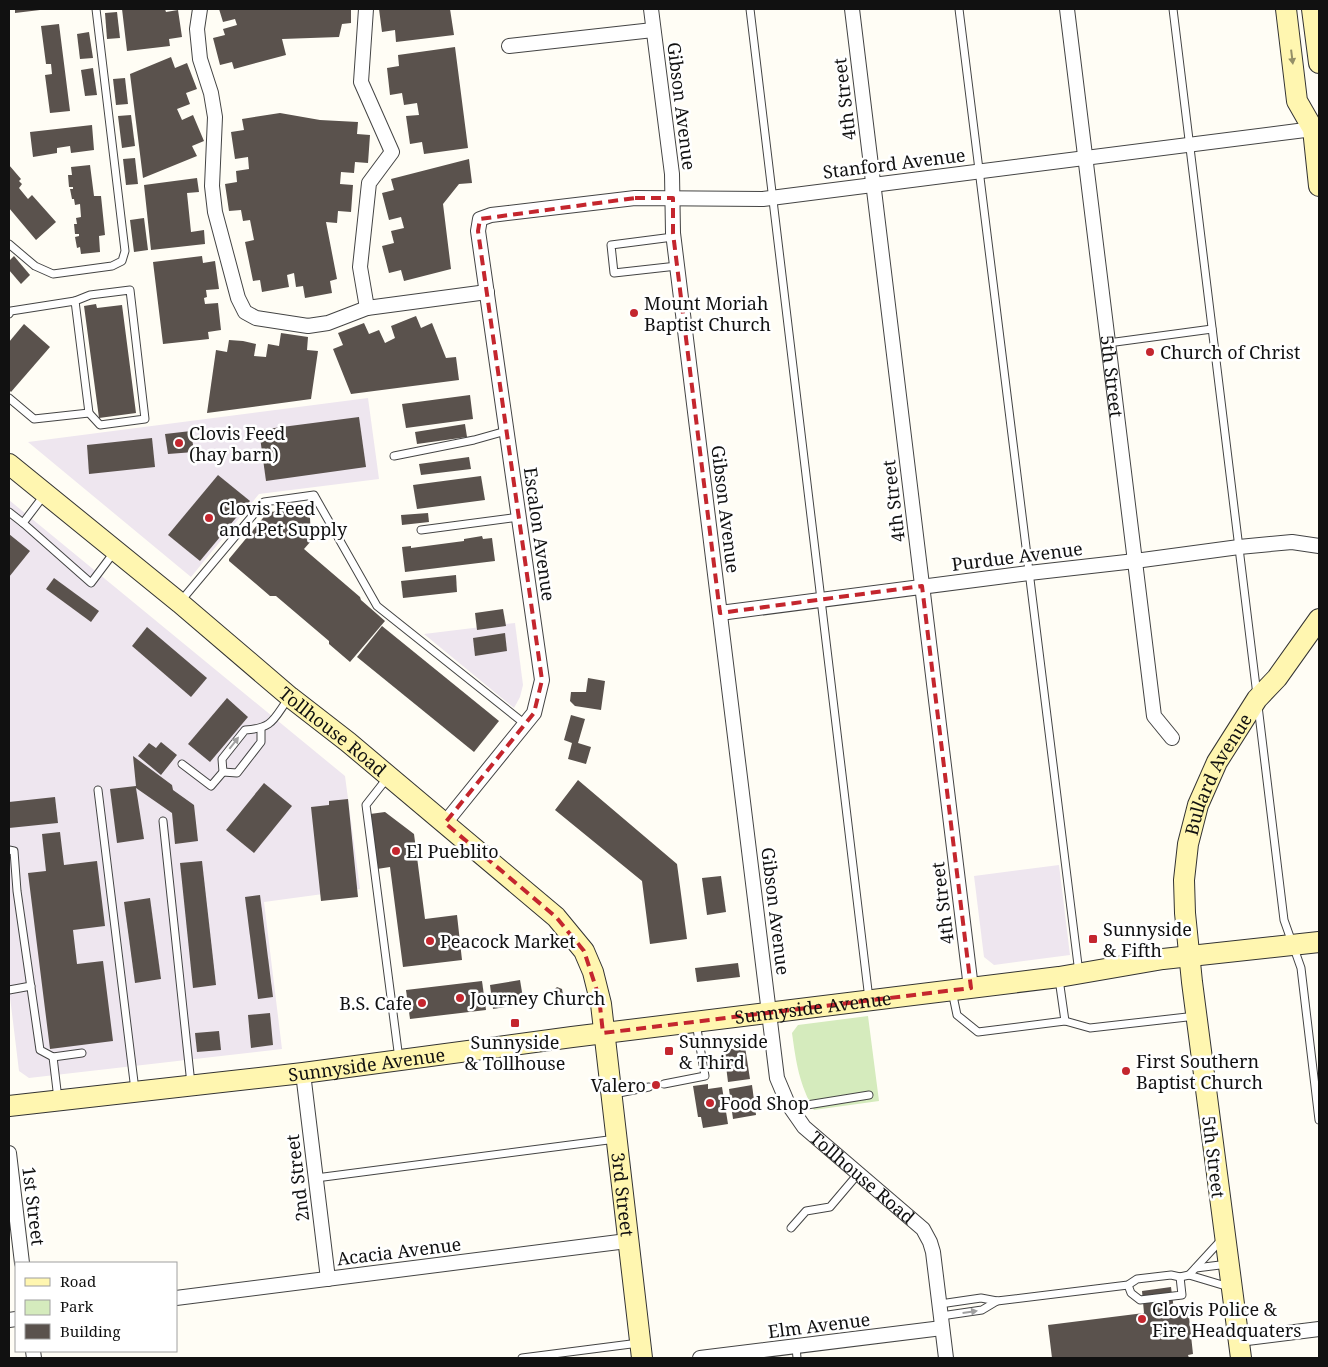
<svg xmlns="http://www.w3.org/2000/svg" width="1328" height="1367" font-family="'Noto Serif',serif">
	<rect width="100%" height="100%" fill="#fffdf5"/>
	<g fill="#eee6ef">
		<polygon points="368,398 379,479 259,494 191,577 28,442"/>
		<polygon points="9,500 345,776 360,889 264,902 282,1049 29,1078 19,1071 9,989"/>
		<polygon points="515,623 523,685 520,697 514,708 424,634"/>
		<polygon points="1059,865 1070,955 994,965 984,957 974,876"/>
	</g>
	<path fill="#d5ebbd" d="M 868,1016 L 879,1101 L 814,1110 C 799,1084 796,1062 792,1033 L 798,1025 Z"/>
	<g fill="#5a524d">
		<polygon points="15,9 40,9 40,10 15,13"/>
		<polygon points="122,9 165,9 166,12 178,10 182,37 169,39 170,46 127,51"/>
		<polygon points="219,9 351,9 351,23 342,24 339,37 282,39 286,55 234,69 232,62 220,65 213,38 225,35 223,29 237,25 235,19 223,22"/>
		<polygon points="379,9 450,9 454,35 396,42 395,30 382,32"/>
		<polygon points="117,12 120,38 107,39 105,13"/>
		<polygon points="59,24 70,111 50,113 45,75 52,74 51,64 46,64 41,26"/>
		<polygon points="89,32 93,58 80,59 77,34"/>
		<polygon points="455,47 468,148 424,154 422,142 410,144 406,116 419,115 417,103 404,105 402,93 390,95 387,68 399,66 398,55"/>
		<polygon points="171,57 175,68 187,63 197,89 186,93 190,104 177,109 182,120 193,115 204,141 192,146 197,156 143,178 130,74"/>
		<polygon points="93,68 97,95 85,96 81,70"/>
		<polygon points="125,78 128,104 116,105 113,79"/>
		<polygon points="280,113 320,120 358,122 357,134 370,135 368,163 355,162 354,173 341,172 340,184 353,185 351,212 338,211 337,223 326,222 337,279 330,281 332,293 305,298 303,286 296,287 294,273 287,275 289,287 262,292 260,280 253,281 245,242 254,240 250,220 243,221 241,210 229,211 225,184 237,182 236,171 249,169 248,157 235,159 231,132 244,130 242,119"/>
		<polygon points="131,115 135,146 122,148 118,116"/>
		<polygon points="92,125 94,150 71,153 70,146 57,148 57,153 33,157 30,132"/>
		<polygon points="135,158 138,184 126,185 123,159"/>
		<polygon points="469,159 472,183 459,184 443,204 451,269 404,281 401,270 389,273 382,246 394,243 391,231 404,228 401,217 389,220 382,193 394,190 391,179"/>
		<polygon points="9,165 21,179 19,181 22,184 19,188 28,199 32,195 56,222 36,240 9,208"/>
		<polygon points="90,165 94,196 101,196 105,235 99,236 100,252 81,254 80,247 77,248 75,237 79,236 79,234 75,234 74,224 77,224 76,218 81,217 80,204 75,205 74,199 72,199 70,189 73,189 73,187 69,187 68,175 72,175 71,167"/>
		<polygon points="197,178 199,192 187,193 191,232 204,230 205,244 151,250 144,185"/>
		<polygon points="144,218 148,250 134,252 130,220"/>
		<polygon points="14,256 30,275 21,284 9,270 9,261"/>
		<polygon points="202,256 203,263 215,261 219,289 206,290 207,297 204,298 205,304 218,303 221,330 208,332 209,339 163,344 153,262"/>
		<polygon points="96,304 97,308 122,305 136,413 99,418 84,306"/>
		<polygon points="416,316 421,328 432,323 446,358 456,357 459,380 351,394 333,349 343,345 338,333 364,323 369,334 379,330 385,343 395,338 391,326"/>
		<polygon points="24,324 50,347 11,392 9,390 9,342"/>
		<polygon points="281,333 308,337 307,350 318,351 311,399 207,413 216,350 227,352 229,340 243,341 256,344 254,356 266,357 268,344 279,346"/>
		<polygon points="470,395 473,419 406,428 402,404"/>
		<polygon points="359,417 366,467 266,481 259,430"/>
		<polygon points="465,424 467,437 417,444 415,432"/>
		<polygon points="191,431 194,452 168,454 165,434"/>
		<polygon points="152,438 155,467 89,474 87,445"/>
		<polygon points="469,457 471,469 421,475 419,464"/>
		<polygon points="218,475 250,501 200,561 168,535"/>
		<polygon points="481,476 485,500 417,509 413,485"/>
		<polygon points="301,510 310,518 311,541 304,549 360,597 361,600 385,621 350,662 329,644 329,641 276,596 270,596 229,561 229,559 268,512"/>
		<polygon points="428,513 429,522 402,525 401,515"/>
		<polygon points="9,534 30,551 9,577"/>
		<polygon points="482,536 483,539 492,538 495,561 405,572 402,547 411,546 411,548 464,541 464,539"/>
		<polygon points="456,575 457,592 403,598 401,581"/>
		<polygon points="54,578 99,611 91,622 46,589"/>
		<polygon points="503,609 506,626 477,630 475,613"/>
		<polygon points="382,626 499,721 474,752 357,657"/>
		<polygon points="147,627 207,678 191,697 132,646"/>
		<polygon points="505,633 507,651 475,656 473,638"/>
		<polygon points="588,678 605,681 601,710 575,706 570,701 571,692 586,692"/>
		<polygon points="227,698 248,717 210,762 188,744"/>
		<polygon points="571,715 585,719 578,743 591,747 586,764 568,759 572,743 564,740"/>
		<polygon points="161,742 177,755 161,775 138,756 149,743 156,748"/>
		<polygon points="133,756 172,785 173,790 194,805 198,841 175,844 172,813 136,788 144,839 117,843 110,789 136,786"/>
		<polygon points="578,780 677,864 687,939 650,944 642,881 555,810"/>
		<polygon points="264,783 292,806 254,853 226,830"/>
		<polygon points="55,797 58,823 9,828 9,802"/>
		<polygon points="348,799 358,897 321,901 311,807 329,805 329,801"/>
		<polygon points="385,812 414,834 425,919 457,915 462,960 403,967 390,867 377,869 370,814"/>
		<polygon points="60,832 64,865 97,861 105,926 73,930 77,964 103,961 113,1041 50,1049 28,873 46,871 42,834"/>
		<polygon points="202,861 216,985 193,988 180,863"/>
		<polygon points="721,876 726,912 707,915 702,878"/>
		<polygon points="260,895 273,997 258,999 245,897"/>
		<polygon points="150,898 161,979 135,983 124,902"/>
		<polygon points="738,963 740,977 697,982 695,968"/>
		<polygon points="520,980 524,1004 493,1009 490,985"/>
		<polygon points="482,981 486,1010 410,1019 406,990"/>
		<polygon points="557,987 562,989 563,995 559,997 554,995 553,991"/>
		<polygon points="270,1013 273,1045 251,1048 248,1015"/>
		<polygon points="219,1031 221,1050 197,1052 195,1033"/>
		<polygon points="745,1047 750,1079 728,1082 724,1050"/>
		<polygon points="708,1084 708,1089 722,1087 728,1124 703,1128 701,1117 698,1117 693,1086"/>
		<polygon points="752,1085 756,1115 733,1119 729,1089"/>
		<polygon points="1171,1287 1174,1310 1188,1308 1193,1354 1188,1355 1189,1358 1052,1358 1048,1325 1144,1313 1142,1291"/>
	</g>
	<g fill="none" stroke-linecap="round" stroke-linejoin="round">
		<g stroke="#444" stroke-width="9">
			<g id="lane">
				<polyline points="750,9 869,999"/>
				<polyline points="959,9 1079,973"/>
				<polyline points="1173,9 1257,695"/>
				<polyline points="673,237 611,245 614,273 677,266"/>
				<polyline points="9,244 35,266 53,274 112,266 122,261 125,251 96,9"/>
				<polyline points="75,301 90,295 130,290 145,419 100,425 89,413"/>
				<polyline points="9,314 11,311 75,301 89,413 34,419 9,398"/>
				<polyline points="1108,343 1212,329"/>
				<polyline points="394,456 474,440 506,431"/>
				<polyline points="9,512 23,523 45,494"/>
				<polyline points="23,523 91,583 115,551"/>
				<polyline points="421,530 519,517"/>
				<polyline points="180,602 264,502 314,495 377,606 525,724"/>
				<polyline points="1258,706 1284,920 1301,968 1319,1120"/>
				<path d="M 182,764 L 211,786 L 223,772 L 222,759 L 245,730 C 273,728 273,720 288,699"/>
				<polyline points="223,772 237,773 261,742 261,729"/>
				<polyline points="388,777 366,805 399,1059"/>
				<polyline points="98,790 135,1090"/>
				<polyline points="163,821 191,1084"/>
				<polyline points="9,850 14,851 17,891 40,1050 53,1057 82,1053"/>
				<polyline points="9,990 31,986"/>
				<polyline points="952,991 957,1015 978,1032 1065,1021 1059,979"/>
				<polyline points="1065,1021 1090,1028 1196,1016"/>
				<polyline points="53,1057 58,1099"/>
				<polyline points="664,1084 705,1076 696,1023"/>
				<polyline points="614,1094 649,1087"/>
				<polyline points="792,1111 807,1105 869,1095"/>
				<polyline points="316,1178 616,1139"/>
				<polyline points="791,1228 806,1211 830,1207 858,1174"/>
				<polyline points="1196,1268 1228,1264"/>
				<polyline points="1189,1275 1222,1239"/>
				<polyline points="1128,1285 1131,1293 1140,1300 1182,1295 1180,1277"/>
				<polyline points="940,1304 981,1298 997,1301 1128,1285 1137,1279 1171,1275 1180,1277 1189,1275 1229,1287"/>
				<polyline points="941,1316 982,1310 997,1301"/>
				<polyline points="796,1347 797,1358"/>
				<polyline points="522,1358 639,1343"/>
			</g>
		</g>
		<g stroke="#444" stroke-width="16">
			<g id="street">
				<polyline points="200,9 197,29 200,59 211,93 215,117 212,186 215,212 238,298 245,312 256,318 308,326 328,323 367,308 487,292"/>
				<polyline points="366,9 361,82 392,152 369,183 360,267 367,308"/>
				<path id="s1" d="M 651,9 L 672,174 L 673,233 L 777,1078 L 788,1104 L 804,1127 L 923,1229 L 930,1242 L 933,1252 L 946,1358"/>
				<polyline points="852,9 971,988"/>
				<path id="s2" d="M 1067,9 L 1154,716 L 1172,738"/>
				<polyline points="509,46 653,30"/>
				<polyline points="720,613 1029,573 1135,561 1239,547 1292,542 1319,546"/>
				<polyline points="445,823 534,713 542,680 478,231 480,219 491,215 635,198 763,199 1313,129"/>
				<polyline points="303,1073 328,1279"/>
				<polyline points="9,1153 22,1263"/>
				<polyline points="176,1298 627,1241"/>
				<polyline points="9,1320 16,1319"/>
				<polyline points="1239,1339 1319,1329"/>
				<polyline points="33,1351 34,1358"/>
				<polyline points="700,1358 942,1328"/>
			</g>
		</g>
		<g stroke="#333" stroke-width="22">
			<g id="secondary">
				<polyline points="1286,9 1297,101 1313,129 1319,186"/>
				<polyline points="1312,9 1319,63"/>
				<path id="s3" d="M 9,464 L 180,603 L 290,697 L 348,742 L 556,917 L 584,951 L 593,972 L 601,1004 L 642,1358"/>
				<path id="s4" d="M 9,1106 L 303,1073 L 572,1037 L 1059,977 L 1163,959 L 1319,942"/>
				<path id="s5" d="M 1241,1358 L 1192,982 L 1185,913 L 1184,880 L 1188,844 L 1198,805 L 1217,762 L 1257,699 L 1277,678 L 1319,619"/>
			</g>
		</g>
		<use href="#lane" stroke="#fff" stroke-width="7"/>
		<use href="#street" stroke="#fff" stroke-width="14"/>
		<use href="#secondary" stroke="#fff6b0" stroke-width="20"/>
	</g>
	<defs><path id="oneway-solid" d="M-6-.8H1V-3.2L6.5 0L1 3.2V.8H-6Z" transform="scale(1.25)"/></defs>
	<use fill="#948f68" href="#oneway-solid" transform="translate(1292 57) rotate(83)"/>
	<g fill="#a0a0a0">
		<use href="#oneway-solid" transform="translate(234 743) rotate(-52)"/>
		<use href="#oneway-solid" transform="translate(970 1312) rotate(-8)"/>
	</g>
	<path fill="none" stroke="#c4262e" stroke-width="4" stroke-dasharray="10 6" stroke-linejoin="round" d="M 635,198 L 673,198 L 673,233 L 720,613 L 922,586 L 971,988 L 603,1033 L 599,997 L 584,951 L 556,917 L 445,823 L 534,713 L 542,680 L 478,231 L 480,219 Z"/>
	<g fill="#c4262e" stroke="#fff" stroke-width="2">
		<circle cx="634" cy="313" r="5"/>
		<circle cx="1150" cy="352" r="5"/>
		<circle cx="179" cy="443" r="5"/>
		<circle cx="209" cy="518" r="5"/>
		<circle cx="396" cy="851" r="5"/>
		<rect x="1088" y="934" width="10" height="10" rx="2.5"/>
		<circle cx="430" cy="941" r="5"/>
		<circle cx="460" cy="998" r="5"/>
		<circle cx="422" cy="1003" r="5"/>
		<rect x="510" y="1018" width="10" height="10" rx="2.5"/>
		<rect x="664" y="1046" width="10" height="10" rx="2.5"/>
		<circle cx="1126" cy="1071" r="5"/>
		<circle cx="656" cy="1085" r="5"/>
		<circle cx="710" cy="1103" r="5"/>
		<circle cx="1142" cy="1319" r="5"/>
	</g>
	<g text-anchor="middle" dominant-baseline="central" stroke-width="5" stroke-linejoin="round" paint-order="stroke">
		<g font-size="18" fill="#111" stroke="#fff">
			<text transform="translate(844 99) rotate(-97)">4th Street</text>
			<text transform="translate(682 106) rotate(83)">Gibson Avenue</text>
			<text transform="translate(894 163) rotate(-7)">Stanford Avenue</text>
			<text stroke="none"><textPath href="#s2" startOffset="370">5th Street</textPath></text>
			<text transform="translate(893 501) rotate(-97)">4th Street</text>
			<text transform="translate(726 509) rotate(83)">Gibson Avenue</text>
			<text transform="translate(540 534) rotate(82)">Escalon Avenue</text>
			<text transform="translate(1017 556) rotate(-7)">Purdue Avenue</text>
			<text stroke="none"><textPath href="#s3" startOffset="420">Tollhouse Road</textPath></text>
			<text stroke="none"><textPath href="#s5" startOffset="594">Bullard Avenue</textPath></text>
			<text transform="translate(942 903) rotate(-97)">4th Street</text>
			<text transform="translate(776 911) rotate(83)">Gibson Avenue</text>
			<text stroke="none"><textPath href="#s4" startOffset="810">Sunnyside Avenue</textPath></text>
			<text stroke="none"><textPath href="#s4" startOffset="360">Sunnyside Avenue</textPath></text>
			<text transform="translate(1214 1157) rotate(83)">5th Street</text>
			<text stroke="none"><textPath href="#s1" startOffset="1210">Tollhouse Road</textPath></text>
			<text transform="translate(297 1178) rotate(-97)">2nd Street</text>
			<text stroke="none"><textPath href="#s3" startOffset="1002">3rd Street</textPath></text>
			<text transform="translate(34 1206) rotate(83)">1st Street</text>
			<text transform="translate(399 1251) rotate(-7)">Acacia Avenue</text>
			<text transform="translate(819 1325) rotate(-7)">Elm Avenue</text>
		</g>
		<g font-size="18" fill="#111" stroke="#fff" text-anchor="start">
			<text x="644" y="303">Mount Moriah<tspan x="644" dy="21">Baptist Church</tspan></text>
			<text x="1160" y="352">Church of Christ</text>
			<text x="189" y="433">Clovis Feed<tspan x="189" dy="21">(hay barn)</tspan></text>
			<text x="219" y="508">Clovis Feed<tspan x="219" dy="21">and Pet Supply</tspan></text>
			<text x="406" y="851">El Pueblito</text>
			<text x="1103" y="929">Sunnyside<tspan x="1103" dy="21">&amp; Fifth</tspan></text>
			<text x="440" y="941">Peacock Market</text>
			<text x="470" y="998">Journey Church</text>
			<text x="412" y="1003" text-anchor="end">B.S. Cafe</text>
			<text x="679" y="1041">Sunnyside<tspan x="679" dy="21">&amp; Third</tspan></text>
			<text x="515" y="1042" text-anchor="middle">Sunnyside<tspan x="515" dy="21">&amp; Tollhouse</tspan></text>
			<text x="1136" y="1061">First Southern<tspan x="1136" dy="21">Baptist Church</tspan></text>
			<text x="646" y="1085" text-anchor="end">Valero</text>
			<text x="720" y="1103">Food Shop</text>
			<text x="1152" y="1309">Clovis Police &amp;<tspan x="1152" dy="21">Fire Headquaters</tspan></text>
		</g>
	</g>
	<rect width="1328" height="1367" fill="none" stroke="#111111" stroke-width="20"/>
	<rect x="15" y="1262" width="162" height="90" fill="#ffffff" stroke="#a0a0a0"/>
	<rect x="25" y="1278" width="25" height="8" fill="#fff6b0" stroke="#a0a0a0"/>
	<text x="60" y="1287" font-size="15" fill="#111111">Road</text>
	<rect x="25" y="1300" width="25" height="15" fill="#d5ebbd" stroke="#a0a0a0"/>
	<text x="60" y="1312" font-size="15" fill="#111111">Park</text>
	<rect x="25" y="1324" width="25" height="15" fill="#5a524d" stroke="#a0a0a0"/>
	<text x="60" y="1337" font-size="15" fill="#111111">Building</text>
</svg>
